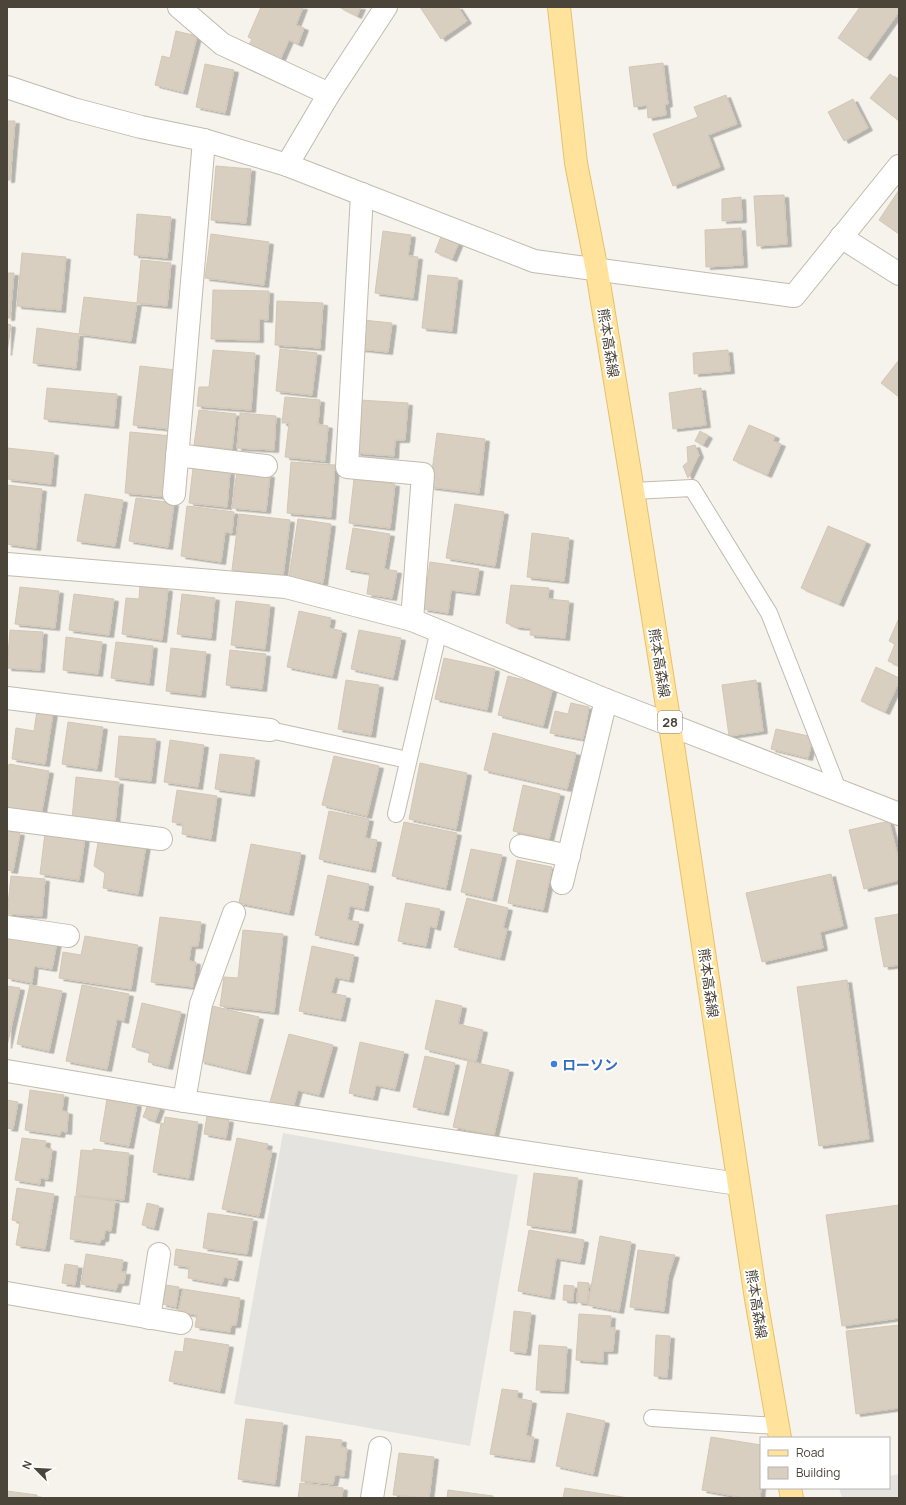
<svg xmlns="http://www.w3.org/2000/svg" width="906" height="1505" font-family="Manrope,'Noto Sans JP',sans-serif">
	<defs>
		<filter id="shadow"><feDropShadow dx="4.5" dy="2.5" stdDeviation="0" flood-color="#0004"/></filter>
	</defs>
	<rect width="100%" height="100%" fill="#f6f3ec"/>
	<g fill="#e5e3e0">
		<polygon points="283,1133 518,1175 470,1446 234,1404"/>
		<polygon points="899,1474 899,1498 842,1498 839,1488 889,1488 889,1476"/>
	</g>
	<g fill="#d8cfc1" stroke="#d3c7b4" filter="url(#shadow)">
		<polygon points="261,7 303,7 296,25 304,28 298,44 289,40 280,60 248,47 252,39 248,37"/>
		<polygon points="339,7 361,7 357,16"/>
		<polygon points="420,7 458,7 467,21 441,39"/>
		<polygon points="860,7 899,7 899,12 866,58 838,38"/>
		<polygon points="176,31 197,36 183,92 155,85 162,56 170,58"/>
		<polygon points="663,63 668,104 665,105 666,115 648,118 647,105 634,107 629,67"/>
		<polygon points="205,64 234,70 225,113 196,107"/>
		<polygon points="890,74 899,81 899,121 870,98"/>
		<polygon points="726,95 737,124 708,135 720,167 673,186 653,134 698,117 694,107"/>
		<polygon points="853,99 868,128 844,141 828,112"/>
		<polygon points="7,121 15,121 10,180 7,180"/>
		<polygon points="216,166 251,169 246,223 211,220"/>
		<polygon points="899,190 899,234 879,220"/>
		<polygon points="784,195 787,244 757,246 754,196"/>
		<polygon points="741,197 742,220 722,221 722,199"/>
		<polygon points="137,214 171,217 167,258 134,255"/>
		<polygon points="741,228 743,265 706,267 705,230"/>
		<polygon points="383,231 411,235 408,256 418,257 413,298 375,293"/>
		<polygon points="211,234 269,242 264,285 205,278"/>
		<polygon points="442,234 459,242 452,259 435,252"/>
		<polygon points="22,253 66,257 61,310 17,306"/>
		<polygon points="141,260 171,263 167,306 137,303"/>
		<polygon points="7,273 14,273 10,318 7,318"/>
		<polygon points="428,275 458,278 452,331 422,328"/>
		<polygon points="213,290 269,291 268,320 259,319 259,340 211,339"/>
		<polygon points="84,297 137,303 131,341 79,334"/>
		<polygon points="277,301 323,303 320,348 275,345"/>
		<polygon points="363,320 392,323 388,352 360,349"/>
		<polygon points="7,324 11,325 7,353"/>
		<polygon points="37,328 79,334 76,368 33,363"/>
		<polygon points="280,349 317,353 312,395 276,391"/>
		<polygon points="213,350 255,353 251,410 197,406 199,387 209,387"/>
		<polygon points="728,350 730,371 694,374 693,353"/>
		<polygon points="899,360 899,397 881,383"/>
		<polygon points="140,366 176,370 169,429 133,425"/>
		<polygon points="47,388 117,394 114,426 44,419"/>
		<polygon points="701,388 706,425 673,429 669,393"/>
		<polygon points="285,397 320,400 318,424 328,426 325,461 285,457 289,423 282,423"/>
		<polygon points="360,400 408,403 405,440 395,440 394,456 356,453"/>
		<polygon points="199,410 236,414 232,449 194,445"/>
		<polygon points="240,413 276,416 274,450 237,448"/>
		<polygon points="749,425 775,436 773,441 781,444 767,475 733,460"/>
		<polygon points="700,431 708,436 703,445 695,441"/>
		<polygon points="130,432 172,436 167,497 125,493"/>
		<polygon points="437,433 485,439 479,493 430,487"/>
		<polygon points="695,445 699,455 688,478 683,466 688,462 687,447"/>
		<polygon points="7,448 54,453 51,484 7,479"/>
		<polygon points="291,462 335,465 331,517 287,513"/>
		<polygon points="193,468 230,472 227,507 189,503"/>
		<polygon points="237,471 270,475 266,511 232,508"/>
		<polygon points="354,479 395,484 390,528 349,523"/>
		<polygon points="7,485 42,489 36,548 7,544"/>
		<polygon points="85,494 123,500 115,546 77,541"/>
		<polygon points="136,498 174,503 168,547 129,541"/>
		<polygon points="455,504 504,512 495,566 446,558"/>
		<polygon points="187,506 234,512 232,533 225,532 221,562 181,556"/>
		<polygon points="239,514 290,520 283,576 232,570"/>
		<polygon points="298,519 331,524 323,583 289,577"/>
		<polygon points="828,526 866,542 839,604 801,588"/>
		<polygon points="353,528 390,534 384,569 397,571 392,598 367,594 370,573 346,569"/>
		<polygon points="532,533 569,538 564,581 527,577"/>
		<polygon points="430,562 479,569 475,593 451,590 448,613 423,609"/>
		<polygon points="140,585 168,589 162,640 122,634 126,598 139,599"/>
		<polygon points="511,585 549,588 548,599 569,601 565,638 530,635 531,628 516,627 506,623"/>
		<polygon points="20,587 59,591 55,628 15,624"/>
		<polygon points="74,594 114,599 109,635 69,630"/>
		<polygon points="182,594 215,598 211,638 177,634"/>
		<polygon points="236,601 270,605 265,649 231,645"/>
		<polygon points="299,611 331,618 329,628 342,631 332,676 287,667"/>
		<polygon points="899,618 899,666 888,661 895,644 889,641"/>
		<polygon points="10,630 43,632 40,670 7,668"/>
		<polygon points="359,630 401,638 393,678 351,669"/>
		<polygon points="66,637 102,642 98,674 63,670"/>
		<polygon points="116,642 153,646 149,683 111,678"/>
		<polygon points="171,648 206,652 201,695 166,691"/>
		<polygon points="230,650 266,654 262,689 226,685"/>
		<polygon points="444,658 495,669 487,710 435,699"/>
		<polygon points="876,667 899,678 899,682 885,712 861,701"/>
		<polygon points="508,676 553,687 543,726 498,715"/>
		<polygon points="346,680 379,685 371,735 338,729"/>
		<polygon points="756,680 763,731 729,736 722,685"/>
		<polygon points="571,703 589,707 583,739 550,733 555,711 568,714"/>
		<polygon points="37,711 53,713 45,764 12,759 16,728 34,731"/>
		<polygon points="68,722 103,727 97,769 62,764"/>
		<polygon points="776,729 813,737 808,758 771,749"/>
		<polygon points="493,733 576,753 567,789 484,770"/>
		<polygon points="119,736 156,739 151,781 115,777"/>
		<polygon points="170,740 204,745 198,787 164,782"/>
		<polygon points="220,754 255,758 250,794 215,789"/>
		<polygon points="334,756 379,766 367,816 322,805"/>
		<polygon points="420,763 467,773 456,829 409,819"/>
		<polygon points="9,764 49,771 41,816 7,810 7,775"/>
		<polygon points="76,777 119,782 115,823 72,819"/>
		<polygon points="523,785 560,794 549,839 513,831"/>
		<polygon points="177,790 217,796 211,839 182,834 183,824 172,822"/>
		<polygon points="329,811 369,819 365,838 377,840 371,870 319,859"/>
		<polygon points="889,821 899,861 899,880 864,889 849,830"/>
		<polygon points="404,822 457,833 446,888 392,876"/>
		<polygon points="7,831 20,833 13,871 7,870"/>
		<polygon points="45,833 85,838 79,880 40,874"/>
		<polygon points="99,837 146,845 138,894 103,888 105,873 94,866"/>
		<polygon points="251,844 301,853 289,913 239,903"/>
		<polygon points="471,849 502,855 492,899 461,892"/>
		<polygon points="517,860 552,867 543,910 508,903"/>
		<polygon points="831,874 843,926 820,932 823,948 762,962 746,893"/>
		<polygon points="328,875 369,884 364,909 350,906 347,920 359,922 354,943 315,935"/>
		<polygon points="11,876 45,879 42,916 7,914"/>
		<polygon points="467,898 508,908 503,928 507,929 500,958 454,947"/>
		<polygon points="406,903 440,909 436,928 430,926 426,946 398,941"/>
		<polygon points="899,914 899,965 884,967 875,918"/>
		<polygon points="160,917 201,922 198,946 191,946 189,961 196,962 193,987 151,982"/>
		<polygon points="243,930 283,934 274,1012 220,1006 224,977 238,978"/>
		<polygon points="7,933 57,942 52,969 34,966 32,983 7,978"/>
		<polygon points="85,936 138,945 131,989 59,978 63,952 81,955"/>
		<polygon points="312,946 354,955 349,980 335,977 331,993 346,996 341,1019 299,1011"/>
		<polygon points="847,980 869,1139 819,1146 797,987"/>
		<polygon points="30,985 62,991 49,1051 17,1044"/>
		<polygon points="82,985 129,994 124,1021 117,1019 107,1069 66,1061"/>
		<polygon points="7,986 20,988 7,1046"/>
		<polygon points="436,1000 462,1006 458,1024 483,1030 476,1061 425,1049"/>
		<polygon points="142,1003 181,1012 168,1067 148,1062 150,1052 132,1047"/>
		<polygon points="212,1006 259,1017 246,1072 200,1061"/>
		<polygon points="289,1034 333,1045 319,1095 298,1090 293,1108 270,1102"/>
		<polygon points="360,1042 404,1052 395,1089 376,1085 373,1098 349,1093"/>
		<polygon points="425,1056 455,1063 444,1113 413,1107"/>
		<polygon points="468,1061 509,1070 494,1135 453,1127"/>
		<polygon points="30,1090 64,1095 62,1111 68,1112 67,1132 61,1131 60,1135 25,1130"/>
		<polygon points="107,1099 137,1104 129,1146 100,1141"/>
		<polygon points="7,1100 18,1102 13,1129 7,1128"/>
		<polygon points="148,1104 160,1108 155,1121 143,1117"/>
		<polygon points="207,1116 229,1120 226,1138 204,1134"/>
		<polygon points="165,1117 198,1122 189,1178 153,1172 161,1123 164,1124"/>
		<polygon points="22,1138 46,1141 45,1148 52,1149 48,1179 40,1178 40,1184 15,1180"/>
		<polygon points="237,1138 268,1144 266,1150 272,1151 259,1216 222,1209"/>
		<polygon points="93,1149 129,1153 124,1200 76,1195 81,1150 93,1151"/>
		<polygon points="534,1173 578,1178 571,1231 527,1225"/>
		<polygon points="17,1188 54,1194 45,1249 16,1245 20,1222 12,1220"/>
		<polygon points="75,1196 115,1201 111,1231 105,1230 104,1239 101,1239 100,1243 70,1239"/>
		<polygon points="147,1203 159,1206 154,1228 142,1225"/>
		<polygon points="899,1205 899,1318 842,1326 826,1215"/>
		<polygon points="208,1213 253,1219 247,1254 203,1248"/>
		<polygon points="529,1230 584,1240 580,1262 556,1258 550,1297 518,1291"/>
		<polygon points="600,1236 631,1242 619,1311 588,1305"/>
		<polygon points="176,1249 238,1259 234,1279 224,1277 222,1284 188,1278 189,1267 174,1265"/>
		<polygon points="638,1250 675,1255 668,1277 664,1311 630,1307"/>
		<polygon points="86,1254 123,1260 121,1272 126,1272 124,1283 118,1283 116,1290 81,1284"/>
		<polygon points="65,1264 78,1266 75,1285 62,1283"/>
		<polygon points="578,1282 589,1283 587,1303 577,1302"/>
		<polygon points="166,1285 179,1287 176,1307 162,1304"/>
		<polygon points="564,1285 574,1286 573,1301 563,1300"/>
		<polygon points="183,1289 240,1298 236,1325 231,1325 230,1332 195,1327 197,1315 178,1312"/>
		<polygon points="514,1311 531,1313 526,1353 510,1351"/>
		<polygon points="579,1314 611,1316 610,1328 615,1328 613,1351 603,1351 603,1362 576,1360"/>
		<polygon points="899,1325 899,1408 856,1414 846,1331"/>
		<polygon points="656,1335 670,1336 667,1377 654,1376"/>
		<polygon points="185,1338 229,1345 220,1391 169,1381 175,1351 183,1352"/>
		<polygon points="539,1345 567,1347 564,1391 536,1390"/>
		<polygon points="502,1389 518,1391 517,1398 532,1401 526,1436 534,1437 530,1460 490,1454"/>
		<polygon points="567,1413 605,1421 593,1474 556,1466"/>
		<polygon points="246,1419 283,1423 275,1484 238,1479"/>
		<polygon points="306,1436 342,1440 341,1447 347,1448 344,1476 335,1475 333,1484 301,1481"/>
		<polygon points="711,1437 761,1445 761,1488 760,1498 745,1498 702,1490"/>
		<polygon points="399,1453 434,1457 429,1498 393,1495"/>
		<polygon points="300,1483 343,1488 342,1498 298,1498"/>
		<polygon points="565,1488 629,1498 563,1498"/>
		<polygon points="448,1490 493,1496 493,1498 447,1498"/>
		<polygon points="7,1491 37,1495 37,1498 7,1498"/>
	</g>
	<g fill="none" stroke-linecap="round" stroke-linejoin="round">
		<g stroke="#c2bbae" stroke-width="18">
			<g id="lane">
				<polyline points="633,491 692,488 769,613 839,792"/>
				<polyline points="270,730 408,760"/>
				<polyline points="396,814 439,630"/>
				<polyline points="652,1418 777,1426"/>
			</g>
		</g>
		<g stroke="#c2bbae" stroke-width="24">
			<g id="street">
				<polyline points="179,7 222,44 329,94"/>
				<polyline points="7,87 73,109 141,127 204,140 287,165 534,261 794,296 899,166"/>
				<polyline points="287,165 329,94 386,7"/>
				<polyline points="362,194 347,467 423,474 412,620"/>
				<polyline points="841,237 899,274"/>
				<polyline points="177,455 266,466"/>
				<polyline points="174,494 204,140"/>
				<polyline points="7,564 286,587 412,620 606,700 899,814"/>
				<polyline points="7,698 270,730"/>
				<polyline points="7,819 161,839"/>
				<polyline points="521,846 569,856"/>
				<polyline points="562,883 606,700"/>
				<polyline points="7,927 68,936"/>
				<polyline points="7,1071 184,1101 738,1184"/>
				<polyline points="184,1101 201,1004 234,913"/>
				<polyline points="7,1293 181,1323"/>
				<polyline points="149,1318 159,1254"/>
				<polyline points="372,1498 380,1448"/>
			</g>
		</g>
		<g stroke="#e6c16a" stroke-width="24">
			<g id="primary">
				<polyline points="559,7 576,163 597,271 633,491 670,725 756,1299 780,1438"/>
				<polyline points="790,1488 792,1498"/>
			</g>
		</g>
		<use href="#lane" stroke="#fff" stroke-width="16"/>
		<use href="#street" stroke="#fff" stroke-width="22"/>
		<use href="#primary" stroke="#ffe39c" stroke-width="22"/>
	</g>
	<circle fill="#3f7fe0" stroke="#fff" stroke-width="1.5" cx="554" cy="1064" r="4"/>
	<g text-anchor="middle" dominant-baseline="central" stroke-width="4" stroke-linejoin="round" paint-order="stroke">
		<rect fill="#fff" stroke="#817c74" stroke-width="1" x="658" y="711" width="24" height="22" rx="3"/>
		<g font-size="13" font-weight="bold" fill="#4b4439">
			<text x="670" y="722">28</text>
		</g>
		<g font-size="14" fill="#4b4439" stroke="#fff">
			<text transform="translate(609 343) rotate(81)">熊本高森線</text>
			<text transform="translate(660 663) rotate(81)">熊本高森線</text>
			<text transform="translate(709 983) rotate(82)">熊本高森線</text>
			<text transform="translate(757 1304) rotate(81)">熊本高森線</text>
		</g>
		<g font-size="14" font-weight="bold" fill="#366cbe" stroke="#fff" text-anchor="start">
			<text x="562" y="1064">ローソン</text>
		</g>
	</g>
	<rect width="906" height="1505" fill="none" stroke="#4b4439" stroke-width="16"/>
	<rect x="760" y="1437" width="130" height="52" fill="#ffffff" stroke="#b7b4b0"/>
	<rect x="768" y="1450" width="20" height="6" fill="#ffe39c" stroke="#b7b4b0"/>
	<text x="796" y="1457" font-size="12" fill="#4b4439">Road</text>
	<rect x="768" y="1467" width="20" height="12" fill="#d8cfc1" stroke="#b7b4b0"/>
	<text x="796" y="1477" font-size="12" fill="#4b4439">Building</text>
	<g transform="translate(36 1469) rotate(294)" stroke="#ffffff" stroke-width="3" paint-order="stroke">
	<path d="M0-3L7 15L0 10L-7 15Z" fill="#4b4439"/>
	<text y="-6" font-size="11" font-weight="bold" text-anchor="middle" fill="#4b4439">N</text>
	</g>
</svg>
